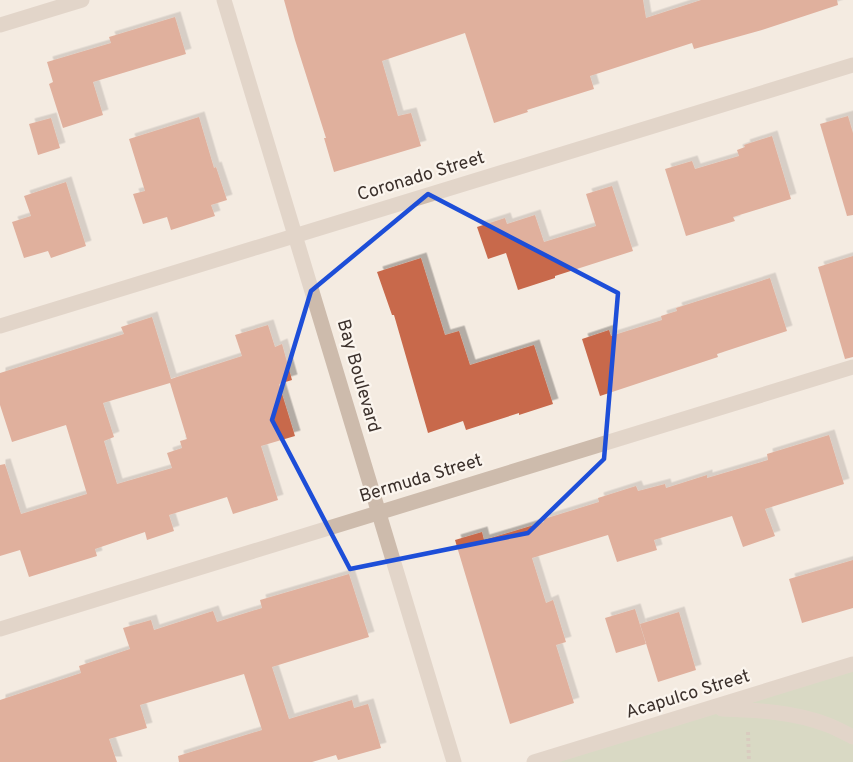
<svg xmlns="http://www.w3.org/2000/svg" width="853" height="762" font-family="Overpass,sans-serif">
	<defs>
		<filter id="shadow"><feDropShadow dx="5.5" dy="-5.5" stdDeviation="0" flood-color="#0004"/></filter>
	</defs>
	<rect width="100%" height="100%" fill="#f4ebe1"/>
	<polygon fill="#b8c4a0" points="853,665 853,762 534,762"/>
	<g fill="#c8694b" fill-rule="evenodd" filter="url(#shadow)">
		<polygon points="284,0 643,0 646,18 701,0 837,0 838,5 762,30 694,49 692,43 590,76 594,89 527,110 528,112 494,123 465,33 382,61 398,116 411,113 421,146 334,172 324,138 326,138 295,40"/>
		<polygon points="175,17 186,54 93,82 103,115 63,128 49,84 53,82 47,62 111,43 109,37"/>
		<polygon points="848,116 853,133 853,215 847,216 820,124"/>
		<polygon points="199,117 214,168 216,167 227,200 211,205 215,216 171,230 167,217 143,224 133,194 145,191 129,139"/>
		<polygon points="51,118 60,148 38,155 29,124"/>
		<polygon points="772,136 791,199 733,217 735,221 686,236 665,169 692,161 695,169 739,156 737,150 745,147 744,145"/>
		<polygon points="66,182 86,246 51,258 48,251 24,258 12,222 31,216 24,196"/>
		<polygon points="612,186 633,251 555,276 555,278 518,290 506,253 488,259 477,227 505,218 507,224 535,215 544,242 596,226 586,194"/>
		<polygon points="853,256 853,357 845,359 818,267"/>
		<polygon points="421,258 445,335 459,331 470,365 534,345 553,404 519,415 519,413 466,430 463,421 428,433 394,315 392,315 377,272"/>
		<polygon points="770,278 787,331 717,354 718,357 600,396 582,339 609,330 611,336 662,320 661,316 677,311 676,308"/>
		<path d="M 152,317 L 171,379 L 242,356 L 235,335 L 268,325 L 275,347 L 282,344 L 292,380 L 279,384 L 295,436 L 261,446 L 278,500 L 233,514 L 227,497 L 169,515 L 174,531 L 147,540 L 145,532 L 95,549 L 97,556 L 29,577 L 20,550 L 0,556 L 0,465 L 5,464 L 21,514 L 87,494 L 66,425 L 12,442 L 0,405 L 0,373 L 124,334 L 121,327 ZM 170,383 L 187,439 L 180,441 L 182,448 L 167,453 L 172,468 L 117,484 L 104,441 L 114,437 L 103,403 Z"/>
		<polygon points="829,435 844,484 765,509 775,536 743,547 732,516 654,540 657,550 617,562 608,535 532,558 546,603 553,600 566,642 556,645 574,703 510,724 455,540 482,532 484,540 544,522 544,519 599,502 598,498 636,486 638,491 665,484 666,488 707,475 707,478 768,460 767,454"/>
		<polygon points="853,560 853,608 802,623 789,579"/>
		<polygon points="349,574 369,637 272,667 289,719 352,700 354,708 368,704 381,748 338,760 336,755 312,762 179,762 178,756 262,730 244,674 140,705 147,728 109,739 117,762 0,762 0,700 81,673 79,666 130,649 123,628 151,620 154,630 213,611 217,622 262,608 260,600"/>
		<polygon points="635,609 646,644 616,653 605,618"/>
		<polygon points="679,612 696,670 658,682 640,624"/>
	</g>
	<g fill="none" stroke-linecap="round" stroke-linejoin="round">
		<polyline stroke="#b9a596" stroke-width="4" stroke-dasharray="3 3" stroke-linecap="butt" points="748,732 749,762"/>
		<g stroke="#cdbbac" stroke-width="15">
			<polyline points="224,0 454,762"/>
			<polyline points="0,25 82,0"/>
			<polyline points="0,326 853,65"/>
			<polyline points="0,629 853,367"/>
			<path d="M 722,709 C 757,710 795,712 828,725 C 836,728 845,733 853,737"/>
			<polyline points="534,762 853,664"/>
		</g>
	</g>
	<path d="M0 0H853V762H0ZM 428,194 L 618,293 L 604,459 L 528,533 L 350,569 L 272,420 L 311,291 Z" fill="#f4ebe1" fill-opacity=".55" fill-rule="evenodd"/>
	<path fill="none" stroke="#1d4ed8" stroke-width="4.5" stroke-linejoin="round" d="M 428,194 L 618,293 L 604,459 L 528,533 L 350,569 L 272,420 L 311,291 Z"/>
	<g text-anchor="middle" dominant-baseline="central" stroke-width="4.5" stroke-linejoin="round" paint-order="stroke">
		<g font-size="18" fill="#3b302b" stroke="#fbf5ee">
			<text transform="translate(421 177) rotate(-17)">Coronado Street</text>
			<text transform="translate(358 376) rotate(74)">Bay Boulevard</text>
			<text transform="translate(421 479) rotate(-17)">Bermuda Street</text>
			<text transform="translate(688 695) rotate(-17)">Acapulco Street</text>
		</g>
	</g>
</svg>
